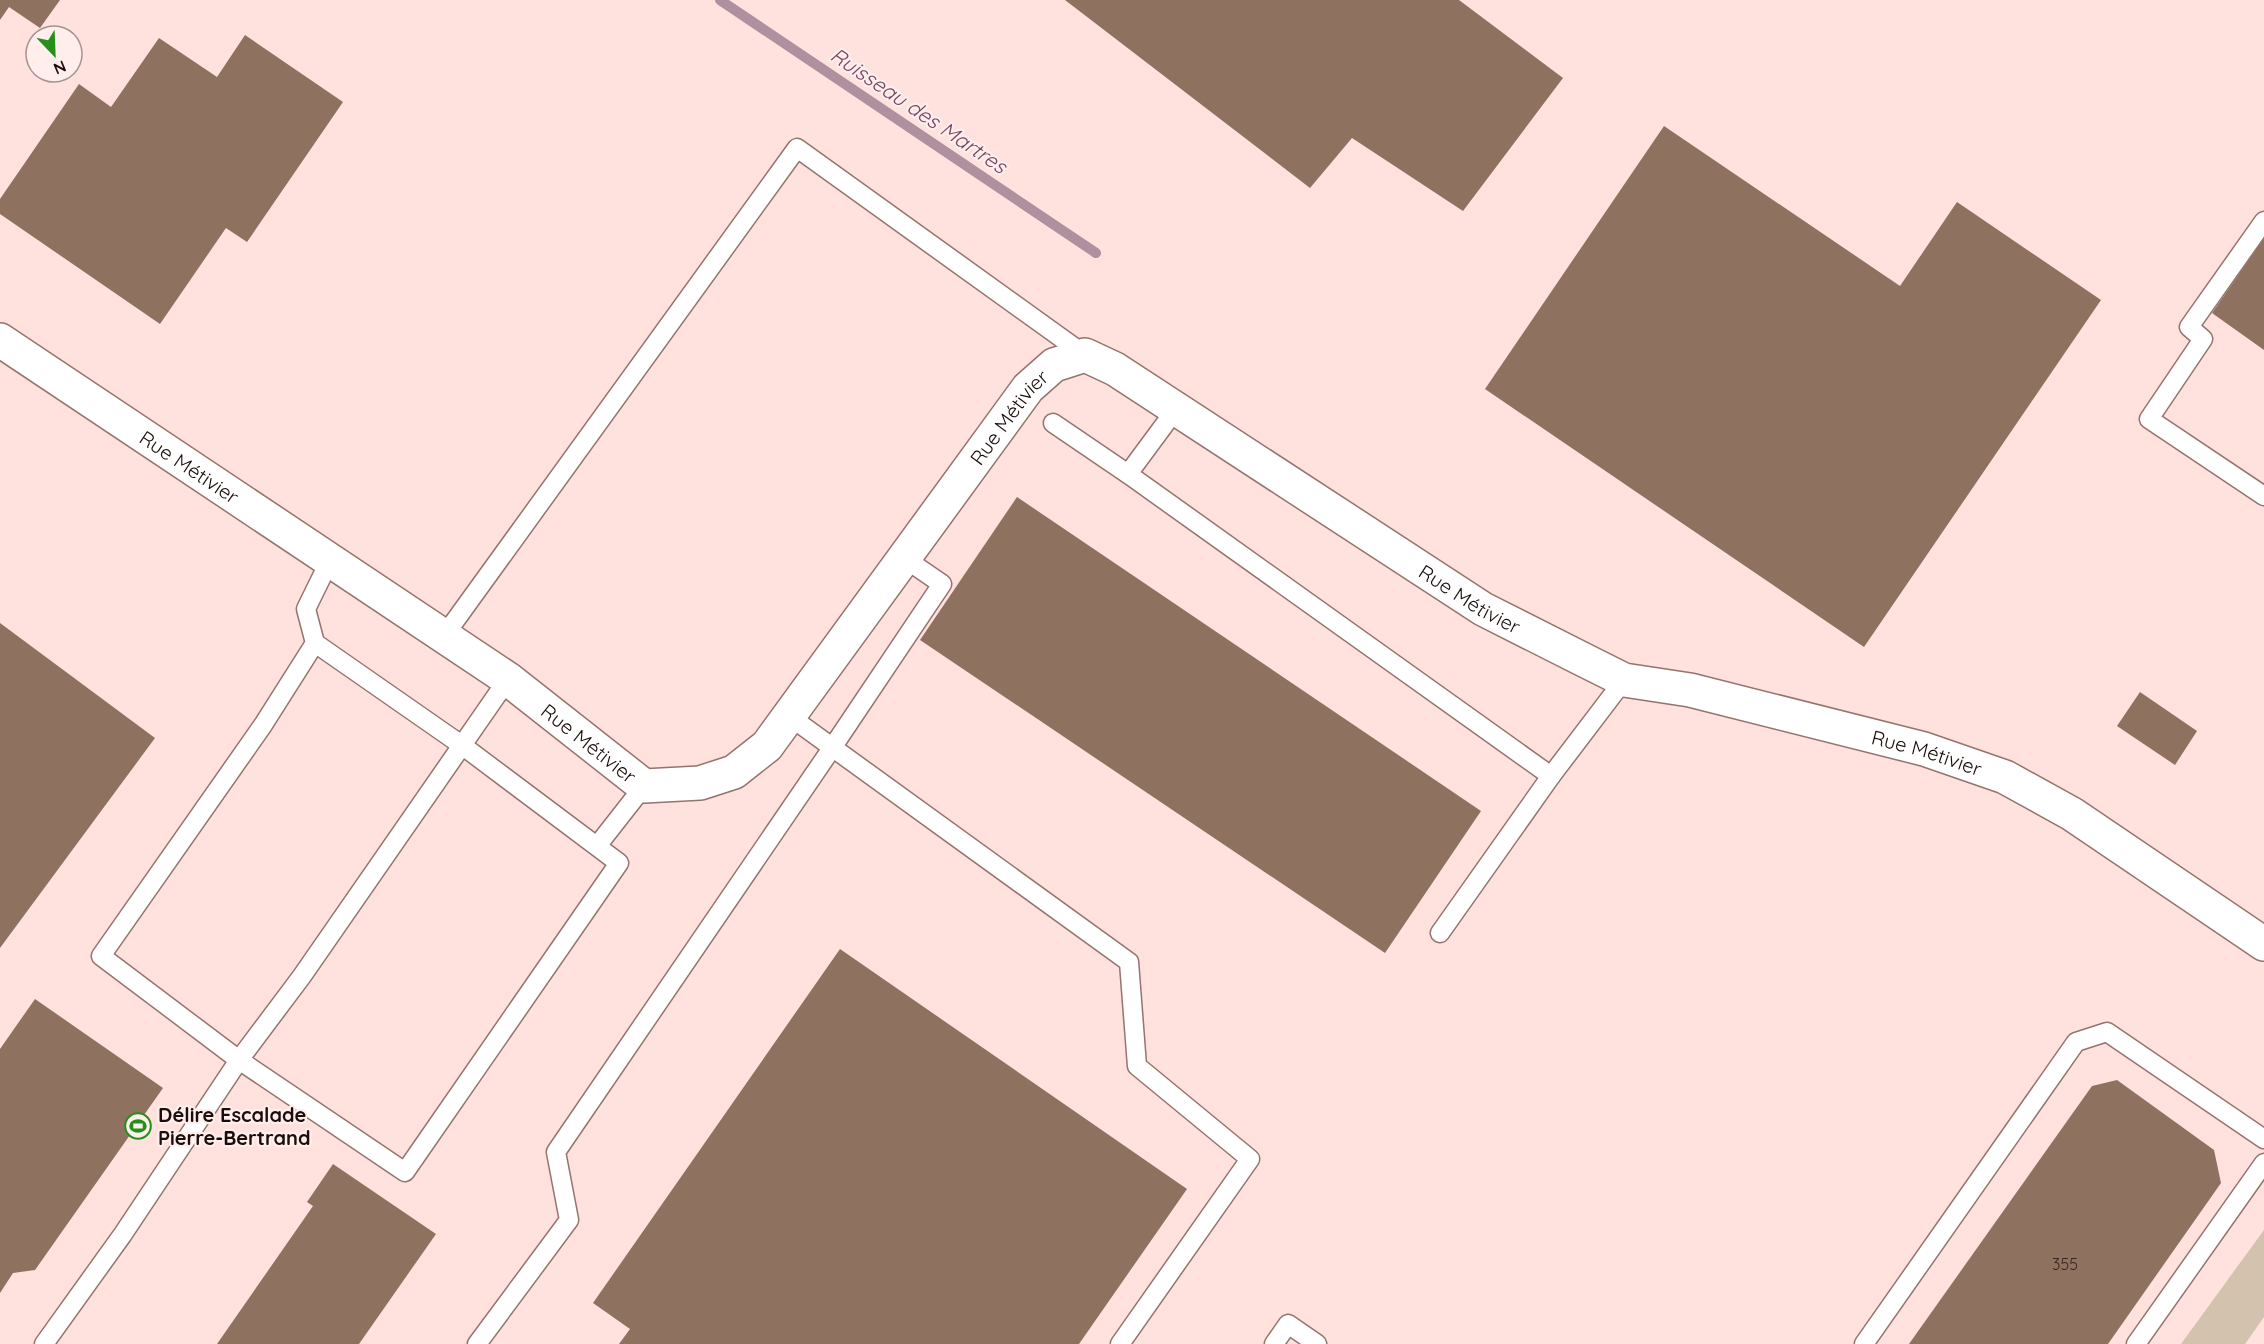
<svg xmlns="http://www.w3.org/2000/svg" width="2264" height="1344" font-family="Quicksand,sans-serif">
	<rect width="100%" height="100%" fill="#ffeeec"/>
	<path fill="#ffe1dd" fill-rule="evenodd" d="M 0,0 L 2264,0 L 2264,1344 L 0,1344 ZM 36,36 L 72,36 L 72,72 L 36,72 Z"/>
	<polygon fill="#d2c2ae" points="2264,1230 2264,1317 2245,1344 2181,1344"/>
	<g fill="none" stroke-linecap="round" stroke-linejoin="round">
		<polyline stroke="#ae909e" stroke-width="10" points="720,0 1096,253"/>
	</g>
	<g fill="#8f7160">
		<polygon points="0,0 60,0 40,28 9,7 0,20"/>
		<polygon points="1065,0 1459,0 1563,78 1463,211 1352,138 1310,188"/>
		<polygon points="245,35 343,102 247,242 226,228 160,324 0,214 0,199 79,84 111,107 159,38 217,77"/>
		<polygon points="1664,126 1900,286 1957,202 2101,300 1864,647 1485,389"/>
		<polygon points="2264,238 2264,350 2212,313"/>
		<polygon points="1017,497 1481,811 1385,953 920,640"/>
		<polygon points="0,623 155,738 0,948"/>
		<polygon points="2140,692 2197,731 2175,765 2117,726"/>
		<polygon points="840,949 1187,1189 1079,1344 619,1344 630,1329 593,1303"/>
		<polygon points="35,999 163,1088 35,1270 13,1273 0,1293 0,1049"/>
		<polygon points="2117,1080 2214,1150 2221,1183 2108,1344 1909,1344 2092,1086"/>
		<polygon points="333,1164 436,1234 359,1344 217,1344 313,1206 307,1202"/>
	</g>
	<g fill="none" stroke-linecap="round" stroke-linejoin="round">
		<g stroke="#96736d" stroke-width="21">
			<g id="lane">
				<polyline points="2264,221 2189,327 2203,339 2149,419 2264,496"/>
				<polyline points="1053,423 1128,474 1176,409"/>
				<polyline points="1128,474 1551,776 1624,680"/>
				<polyline points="444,636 797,148 1085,355"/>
				<polygon points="315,643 463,746 619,863 405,1172 239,1060 101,956 263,725"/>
				<polyline points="315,643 306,609 330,560"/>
				<polyline points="789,716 1129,962 1137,1066 1250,1159 1120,1344"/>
				<polyline points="597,846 644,786"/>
				<polyline points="1440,933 1551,776"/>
				<polyline points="44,1344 123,1234 239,1060 302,976 508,679"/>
				<polyline points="477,1344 569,1220 556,1152 832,748 942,584 904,558"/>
				<polyline points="1274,1344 1288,1324 1317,1344"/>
				<polyline points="1864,1344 2076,1042 2107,1032 2264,1139"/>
				<polyline points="2136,1344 2264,1163"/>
			</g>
		</g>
		<g stroke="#96736d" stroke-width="36">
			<g id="street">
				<path id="s1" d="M 0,340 L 508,679 L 644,786 L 700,783 L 734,772 L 767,746 L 1028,388 L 1054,365 L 1085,355 L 1115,369 L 1483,609 L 1582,659 L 1624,680 L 1690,690 L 1924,749 L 2005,777 L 2072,814 L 2264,944"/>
			</g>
		</g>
		<use href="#lane" stroke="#fff" stroke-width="18"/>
		<use href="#street" stroke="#fff" stroke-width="33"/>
	</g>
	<defs>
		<g id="stadium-ring" transform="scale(1.35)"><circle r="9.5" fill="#ffeeec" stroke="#239119" stroke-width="1.5"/><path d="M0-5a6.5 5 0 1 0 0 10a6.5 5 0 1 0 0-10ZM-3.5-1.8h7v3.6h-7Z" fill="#239119"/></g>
	</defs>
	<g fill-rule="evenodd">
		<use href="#stadium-ring" x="138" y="1126"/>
	</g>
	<g text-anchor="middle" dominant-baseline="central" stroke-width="4.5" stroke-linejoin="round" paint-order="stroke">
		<g font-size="16" fill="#372620">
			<text x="2065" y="1264">355</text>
		</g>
		<g font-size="20" fill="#1a0d0b" stroke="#ffeeec">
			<text stroke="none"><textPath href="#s1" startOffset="1326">Rue Métivier</textPath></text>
			<text stroke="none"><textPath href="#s1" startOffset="228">Rue Métivier</textPath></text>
			<text stroke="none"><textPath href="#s1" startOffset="1884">Rue Métivier</textPath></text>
			<text stroke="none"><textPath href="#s1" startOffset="714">Rue Métivier</textPath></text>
			<text stroke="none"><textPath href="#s1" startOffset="2370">Rue Métivier</textPath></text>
		</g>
		<g font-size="20" font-weight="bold" fill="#1a0d0b" stroke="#ffeeec" text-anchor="start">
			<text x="158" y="1114">Délire Escalade<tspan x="158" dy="23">Pierre-Bertrand</tspan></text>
		</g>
		<g font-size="21" font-style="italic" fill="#764563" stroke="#ffeeec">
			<text transform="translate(919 110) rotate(34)">Ruisseau des Martres</text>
		</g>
	</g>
	<g transform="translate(54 54) rotate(157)"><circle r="28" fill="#ffeeec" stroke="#a39492" stroke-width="1.5"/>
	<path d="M0-4.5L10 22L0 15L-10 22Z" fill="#239119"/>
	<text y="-9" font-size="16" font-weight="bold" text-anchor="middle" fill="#1a0d0b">N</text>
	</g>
</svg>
